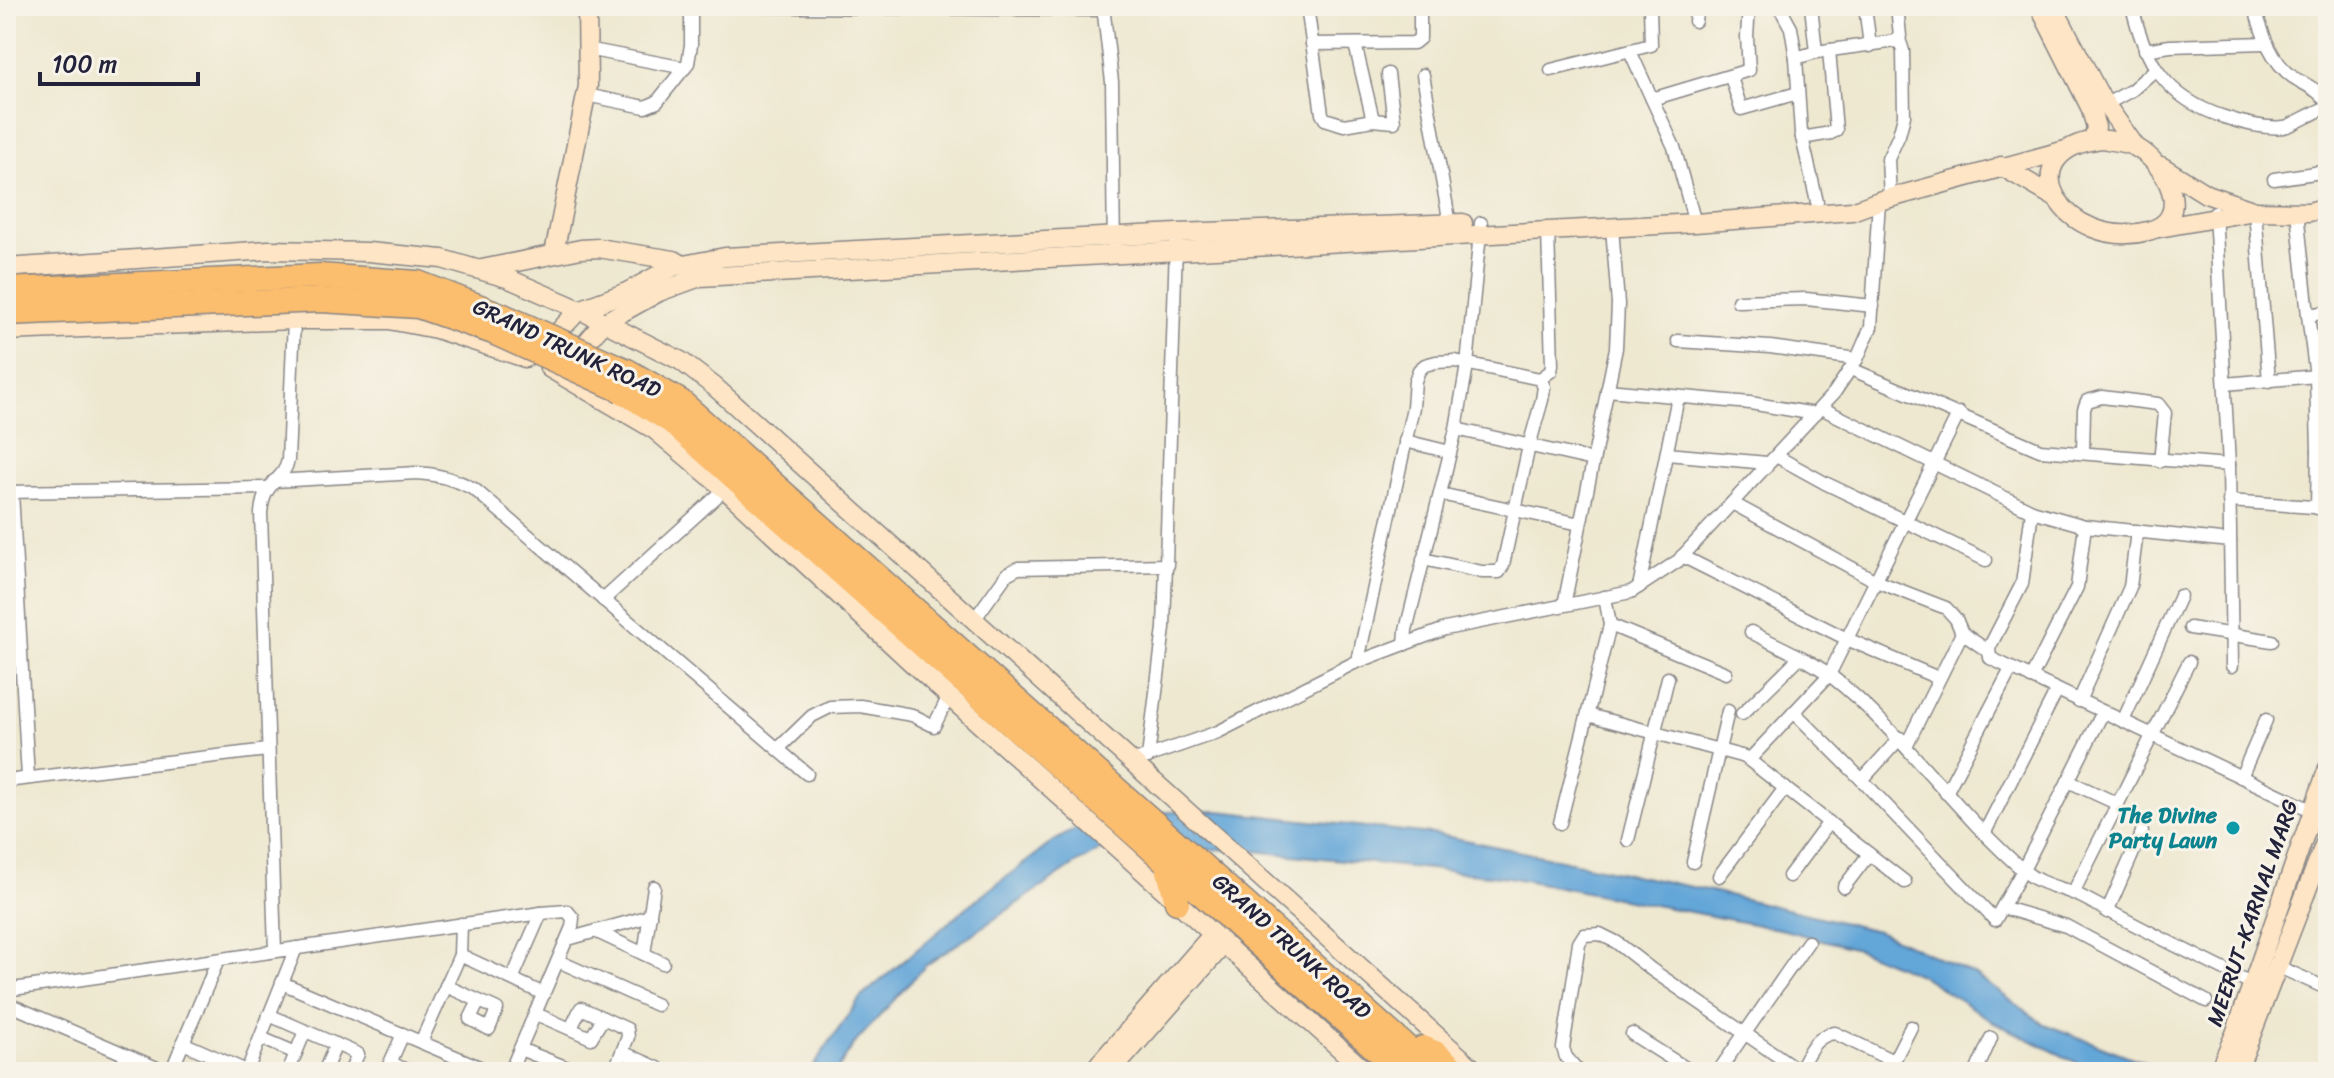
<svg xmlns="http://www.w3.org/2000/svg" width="2334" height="1078" font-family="Sriracha,sans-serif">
	<rect width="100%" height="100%" fill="#f7f3e8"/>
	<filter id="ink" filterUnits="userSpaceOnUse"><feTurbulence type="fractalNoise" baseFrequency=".0125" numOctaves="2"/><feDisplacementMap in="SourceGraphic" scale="16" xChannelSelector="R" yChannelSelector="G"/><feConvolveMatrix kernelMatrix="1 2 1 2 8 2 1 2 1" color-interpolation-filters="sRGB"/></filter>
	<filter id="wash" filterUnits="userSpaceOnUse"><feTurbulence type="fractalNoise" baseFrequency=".006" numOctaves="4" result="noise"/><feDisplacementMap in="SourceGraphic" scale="32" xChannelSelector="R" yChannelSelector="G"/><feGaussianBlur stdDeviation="1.8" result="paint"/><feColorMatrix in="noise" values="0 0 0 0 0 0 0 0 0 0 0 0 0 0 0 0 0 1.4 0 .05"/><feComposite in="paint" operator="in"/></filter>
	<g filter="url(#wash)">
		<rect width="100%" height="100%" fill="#eee8d0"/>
		<polygon fill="#64a6d8" stroke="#43648a" stroke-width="2" points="1219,811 1440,835 1711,891 1878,931 1974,974 2044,1024 2169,1072 2096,1072 1995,1023 1922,976 1857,949 1784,930 1508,877 1244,850 1129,847 1101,850 1074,865 925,966 854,1044 836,1072 809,1072 860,998 973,902 1054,841 1079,827 1127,813"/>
	</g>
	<g filter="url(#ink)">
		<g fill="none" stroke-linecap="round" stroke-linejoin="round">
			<g stroke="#888586" stroke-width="15">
				<g id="street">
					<polyline points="691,6 1104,10"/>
					<polyline points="1103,6 1112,82 1114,255"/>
					<polyline points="1307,6 1322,114 1325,119 1344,125 1373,120 1394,122 1388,74"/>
					<polyline points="1779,6 1791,28 1796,58"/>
					<polyline points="1811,6 1816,52"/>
					<polyline points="1865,6 1870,46"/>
					<path d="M 2132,6 C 2145,63 2166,98 2224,117 C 2242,123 2265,129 2284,127 C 2290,127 2317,110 2328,107"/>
					<path d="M 2254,6 C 2262,32 2270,61 2293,77 C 2307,86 2318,89 2328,103"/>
					<polyline points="1695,21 1697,6"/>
					<polyline points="1312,44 1414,43 1420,38 1420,6"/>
					<polyline points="1355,44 1373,120"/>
					<polyline points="587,49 685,68"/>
					<polyline points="2145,50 2170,46 2265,43"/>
					<polyline points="1630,51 1674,147 1695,223"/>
					<polyline points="1551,70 1651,45 1650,6"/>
					<polyline points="1423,75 1450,224"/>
					<polyline points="1731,77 1741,109 1798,93"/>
					<polyline points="586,95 645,107 657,102 688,63 691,45 691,6"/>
					<polyline points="1652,99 1749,70 1747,37 1749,6"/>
					<polyline points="2099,108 2132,90 2156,69"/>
					<polyline points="1802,138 1831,133 1836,130 1829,50"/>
					<polyline points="2274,179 2328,171"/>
					<polyline points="1890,198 1888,159 1899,135 1904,116 1903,51 1899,39"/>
					<polyline points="1817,202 1801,133 1796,58 1816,52 1896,41 1900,36 1897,6"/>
					<polyline points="2255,211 2269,381"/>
					<polyline points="2297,212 2308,315 2328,312"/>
					<polyline points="2215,213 2229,465 2232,666"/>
					<polyline points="1738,301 1806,299 1873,306"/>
					<polyline points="2308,315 2316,377 2318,451"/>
					<polyline points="1678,341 1770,347 1857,359"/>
					<polyline points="1851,369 2040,450 2229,465"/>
					<polyline points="1540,379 1551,371 1552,365 1548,231"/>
					<polyline points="2225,384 2328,375"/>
					<polyline points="1607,390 1750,403 1815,414"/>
					<polyline points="1821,408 2032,511 2085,526 2230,541"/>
					<polyline points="1456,429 1593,460"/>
					<polyline points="1405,441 1450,452"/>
					<polyline points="2083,452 2084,409 2087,401 2102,397 2158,404 2165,413 2160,461"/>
					<polyline points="1667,454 1767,463"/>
					<polyline points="1776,456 1825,483 1986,560"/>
					<path d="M 274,481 L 417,473 C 438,474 455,479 474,489 L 807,774"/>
					<polyline points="6,492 266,488"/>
					<polyline points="12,492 28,778"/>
					<polyline points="1440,494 1580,524"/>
					<polyline points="2229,501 2328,508"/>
					<polyline points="1732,503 1876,581 1946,608 1956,619 1962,633 1988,651"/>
					<polyline points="2317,508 2318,451 2328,451"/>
					<polyline points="2032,511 2022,584 1989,648 1990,658 2313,811"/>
					<polyline points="1682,556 1847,639 1938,678"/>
					<polyline points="1639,587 1678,397"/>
					<polyline points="603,600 725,489"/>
					<polyline points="1564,605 1616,348 1618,304 1612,227"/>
					<polyline points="974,620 1007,574 1018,568 1168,565"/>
					<polyline points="1610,625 1726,673"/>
					<polyline points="2190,628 2272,641"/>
					<path d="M 1751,632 C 1777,646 1808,658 1831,676 C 1904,733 1954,811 2024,871 C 2043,887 2064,887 2084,898 C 2140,928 2196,956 2253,984"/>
					<polyline points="1405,644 1406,630 1456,429 1467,365 1481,223"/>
					<polyline points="1358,661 1413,407 1415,381 1419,370 1425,365 1436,362 1455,361 1540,379 1544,387 1542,400 1529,446 1503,565 1499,572 1482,572 1423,559"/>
					<polyline points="2031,678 2077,587 2085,526"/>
					<polyline points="2079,701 2130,587 2137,531"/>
					<polyline points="1794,712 1862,780 1995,920 2023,870 2103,712"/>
					<polyline points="1742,714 1799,658"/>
					<polyline points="1588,715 1745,757 1905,882"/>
					<polyline points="2123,721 2180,596"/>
					<polyline points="1906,746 1962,633"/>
					<polyline points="778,749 812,716 830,707 860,706 912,715 934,726 949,696"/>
					<polyline points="1148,757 1164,628 1176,244"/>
					<polyline points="1749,760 1829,675 1959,413"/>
					<polyline points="1132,762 1218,732 1352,664 1405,644 1445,629 1631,592 1678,561 1834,393 1857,359 1871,327 1879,201"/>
					<polyline points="2241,777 2266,720"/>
					<polyline points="1862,780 1900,738"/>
					<polyline points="6,781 267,750"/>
					<polyline points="2068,781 2118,804"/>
					<polyline points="1946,793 2011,669"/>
					<polyline points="1560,823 1610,625 1605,597"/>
					<polyline points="1985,832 2057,690"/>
					<polyline points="1628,840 1668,678"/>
					<polyline points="1693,862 1728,711"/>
					<polyline points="1719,876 1785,788"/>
					<polyline points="1789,876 1829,822"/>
					<polyline points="1844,887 1869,854"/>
					<polyline points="2073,893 2189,662"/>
					<polyline points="2004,908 2066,926 2206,1001"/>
					<polyline points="2107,912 2142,832"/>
					<polyline points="595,931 663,963"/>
					<polyline points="568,939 650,916"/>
					<path d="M 275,951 L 261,513 C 264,478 283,484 288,460 L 294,320"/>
					<polyline points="644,954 654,887"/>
					<polyline points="460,955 544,994"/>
					<polyline points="558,961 657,1005"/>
					<polyline points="2279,967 2328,989"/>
					<polyline points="513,977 541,913"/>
					<polyline points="282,983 491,1072"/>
					<polyline points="446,986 497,1009 489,1029 470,1019 479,1001"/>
					<polyline points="6,990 541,913 567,911 573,918 572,927 510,1072"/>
					<polyline points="6,1003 166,1072"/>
					<polyline points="536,1014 591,1038 603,1018"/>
					<polyline points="269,1015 358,1054 350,1072"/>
					<polyline points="571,1028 581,1008 627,1029 628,1037 614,1072"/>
					<polyline points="1632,1034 1692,1072"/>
					<polyline points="261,1038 296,1053"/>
					<polyline points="421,1042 460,955 461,924"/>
					<polyline points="183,1043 249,1072"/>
					<polyline points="520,1049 578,1072"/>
					<polyline points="622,1052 658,1068"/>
					<polyline points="391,1063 410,1072"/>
					<path d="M 1799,1070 C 1808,1054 1814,1035 1835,1033 L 1893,1061"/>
					<polyline points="247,1071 296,948"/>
					<polyline points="171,1072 218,960"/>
					<polyline points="288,1072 305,1031"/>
					<polyline points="324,1072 336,1044"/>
					<polyline points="386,1072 403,1034"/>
					<polyline points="1579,1072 1566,1057 1563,1048 1579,943 1584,935 1600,934 1616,942 1652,970 1801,1072"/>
					<polyline points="1718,1072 1808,942"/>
					<polyline points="1888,1072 1911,1027"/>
					<polyline points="1976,1072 1991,1038"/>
				</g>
			</g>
			<g stroke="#888586" stroke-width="21">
				<g id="secondary">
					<polyline points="2039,6 2090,107 2096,127 2093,140"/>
					<polyline points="2053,6 2101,98 2135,146"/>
					<path d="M 2101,139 C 2112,141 2127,142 2137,148 C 2166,164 2195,219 2148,231 C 2066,253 2002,152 2101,139 Z"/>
					<polyline points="2001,166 2054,197"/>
					<polyline points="2161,166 2206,194 2252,210"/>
					<polyline points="2159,228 2255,211 2309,212 2328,207"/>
					<polyline points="554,253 588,86 587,6"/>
					<polyline points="6,268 269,250 368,252 442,259 507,278 578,309 681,361 715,387 1477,1072"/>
					<polyline points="482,269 581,249 598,248 674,260 684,266"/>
					<polyline points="6,331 294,320 389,320 436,329 525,358"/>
					<polyline points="544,347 579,310 627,292 673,267 725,257 1177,233 1463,223"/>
					<polyline points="574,357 603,323 659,292 700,277 1695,223 1852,211 1879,201 2066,150"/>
					<polyline points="549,368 655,430 725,489 913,664 1366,1072"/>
					<polyline points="1092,1072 1213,934"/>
					<polyline points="1111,1072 1224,944"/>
					<polyline points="2218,1072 2235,1034 2328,768"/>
					<polyline points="2237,1072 2328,835"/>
				</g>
			</g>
			<g stroke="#888586" stroke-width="27">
				<g id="highway">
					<polyline points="627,371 681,402 1434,1072"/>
					<polyline points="621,390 672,422 1402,1072"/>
					<polyline points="1167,863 1177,902"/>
					<polyline points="1423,1048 1435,1053 1458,1072"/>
				</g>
			</g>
			<use href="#street" stroke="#fff" stroke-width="12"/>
			<use href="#secondary" stroke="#fde5c5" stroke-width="18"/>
			<use href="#highway" stroke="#fbbd6e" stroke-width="24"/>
			<g stroke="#888586" stroke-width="27" stroke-linecap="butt">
				<g id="highway-bridge">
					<polyline points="6,290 320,276 418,283 501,315 627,371"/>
					<polyline points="6,313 321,300 418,306 493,332 621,390"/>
				</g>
			</g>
			<use href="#highway-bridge" stroke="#fbbd6e" stroke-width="24"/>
		</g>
	</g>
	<circle fill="#0f9aa8" stroke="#f7f3e8" stroke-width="3" cx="2233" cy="828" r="8"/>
	<g text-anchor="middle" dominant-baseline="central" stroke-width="6" stroke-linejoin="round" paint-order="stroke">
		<g font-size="22" fill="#22223b" stroke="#f7f3e8">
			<text transform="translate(567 348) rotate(25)">GRAND TRUNK ROAD</text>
			<text transform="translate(2252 913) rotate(-71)">MEERUT-KARNAL MARG</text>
			<text transform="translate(1292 946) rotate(42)">GRAND TRUNK ROAD</text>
		</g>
		<g font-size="22" font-weight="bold" fill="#0d838f" stroke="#f7f3e8" text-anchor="end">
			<text x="2217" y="815">The Divine<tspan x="2217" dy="25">Party Lawn</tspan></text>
		</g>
	</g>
	<rect width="2334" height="1078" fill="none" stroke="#f7f3e8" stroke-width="32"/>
	<path d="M40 72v12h158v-12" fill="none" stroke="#22223b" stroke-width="4"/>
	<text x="52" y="72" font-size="24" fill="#22223b" stroke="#f7f3e8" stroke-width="6" paint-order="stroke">100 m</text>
</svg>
